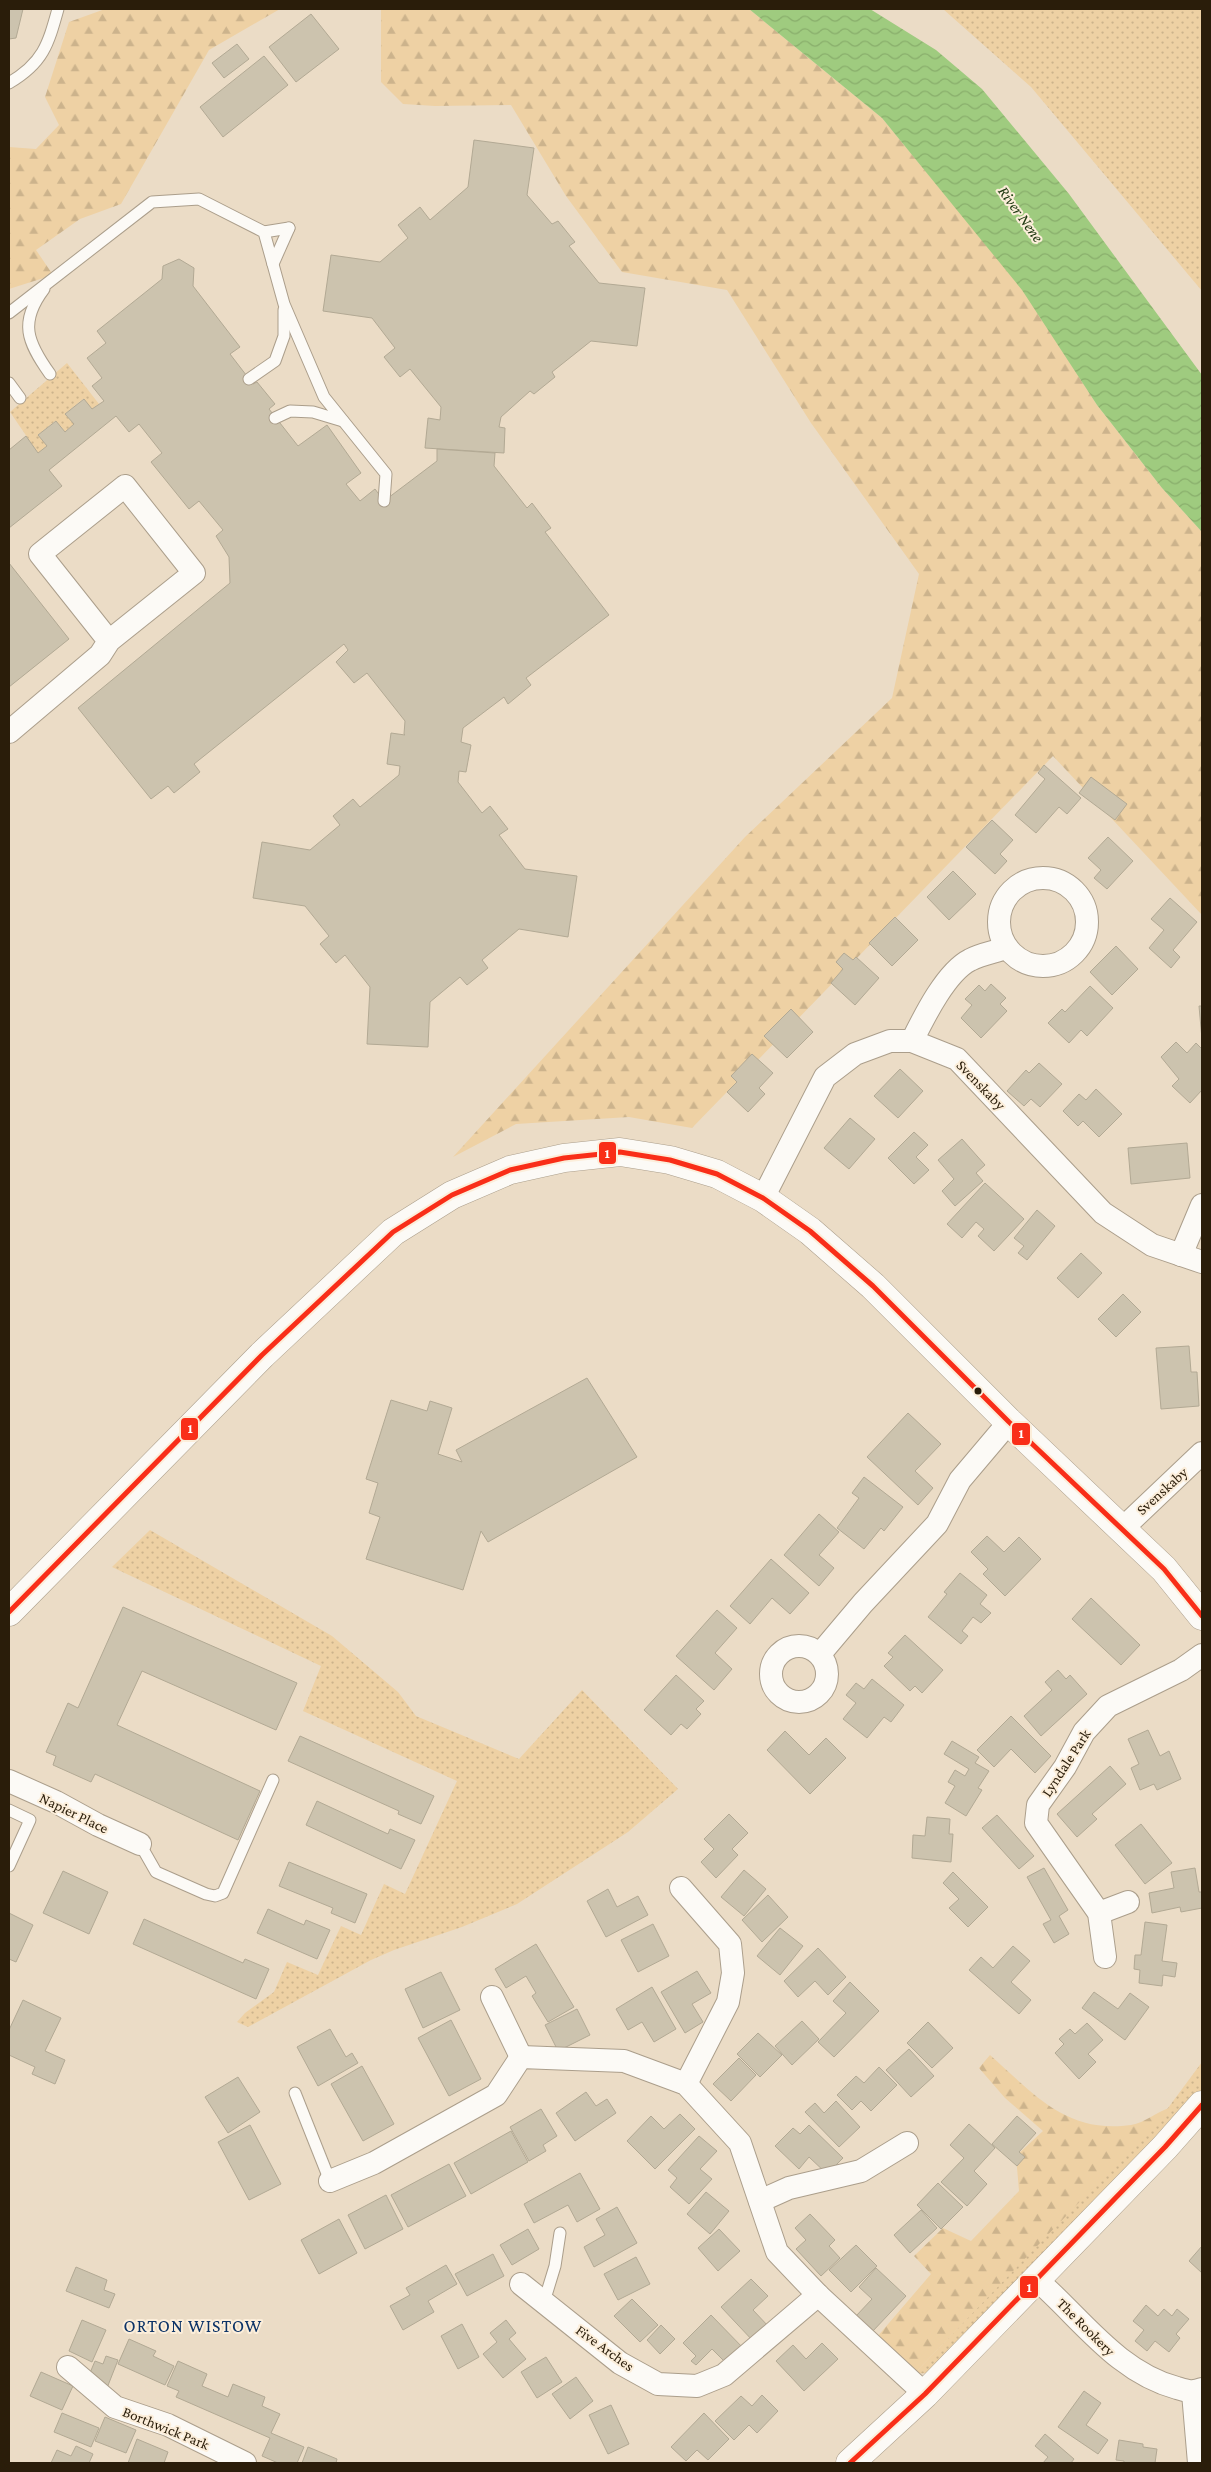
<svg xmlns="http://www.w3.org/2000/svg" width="1211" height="2472" font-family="'Crimson Pro',serif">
	<defs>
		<pattern id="grass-dots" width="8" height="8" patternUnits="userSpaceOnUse" patternTransform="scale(1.25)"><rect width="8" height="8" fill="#eed1a4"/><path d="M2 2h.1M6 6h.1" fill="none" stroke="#ccb38c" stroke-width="1.8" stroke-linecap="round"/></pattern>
		<pattern id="forest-firs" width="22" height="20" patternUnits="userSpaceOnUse" patternTransform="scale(1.25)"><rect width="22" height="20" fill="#eed1a4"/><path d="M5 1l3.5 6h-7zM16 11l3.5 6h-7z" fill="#ccb38c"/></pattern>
		<pattern id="water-waves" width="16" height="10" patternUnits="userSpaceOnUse" patternTransform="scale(1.25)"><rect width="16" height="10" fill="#9fcb7f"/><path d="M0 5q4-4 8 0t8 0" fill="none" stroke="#89ae6c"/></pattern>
	</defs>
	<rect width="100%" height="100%" fill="#ebdcc6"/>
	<g fill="url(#grass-dots)">
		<polygon points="943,9 1202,9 1202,291 1031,87"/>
		<polygon points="67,363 99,404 92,409 83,399 66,413 74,424 65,432 55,421 38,435 47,446 38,453 10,412"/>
		<polygon points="150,1530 332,1636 398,1692 416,1716 519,1759 582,1690 678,1789 628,1832 517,1904 462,1927 394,1950 371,1960 248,2027 237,2022 245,2013 274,1992 287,1962 318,1975 341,1926 361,1935 384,1884 405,1894 457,1781 303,1711 321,1666 112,1567"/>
		<polygon points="1202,2062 1202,2089 1197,2095 927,2373 914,2374 1168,2108"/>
	</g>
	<g fill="url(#forest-firs)">
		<polygon points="105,9 280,9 209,50 121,204 80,219 36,250 53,275 9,289 9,147 36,149 59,125 45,97 69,22"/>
		<polygon points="381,9 749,9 882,118 1023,290 1097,405 1162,488 1202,532 1202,915 1053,756 692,1128 629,1117 516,1124 453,1157 745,837 892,698 919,574 811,423 727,290 622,272 566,196 511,105 435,106 403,104 381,82"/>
		<path d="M 990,2055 C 1034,2094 1066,2134 1131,2125 C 1145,2123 1157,2111 1170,2108 L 914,2374 L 877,2337 L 931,2274 L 914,2256 L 943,2228 L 971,2241 L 1019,2191 L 1016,2156 L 1043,2131 L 1005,2098 L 979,2068 Z"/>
	</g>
	<polygon fill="url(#water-waves)" points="749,9 870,9 936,50 982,89 1069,194 1202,375 1202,532 1162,488 1097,405 1022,290 882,118"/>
	<g fill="#ccc3ae" stroke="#b2a994">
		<polygon points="9,9 23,9 16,38 9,39"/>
		<polygon points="311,14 339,49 296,82 269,47"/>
		<polygon points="237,44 249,59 224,78 212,63"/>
		<polygon points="264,56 288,85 223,137 200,107"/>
		<polygon points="474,140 534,148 527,195 552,224 558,221 575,242 569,246 599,283 645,288 637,346 591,341 552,372 555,377 534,394 530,391 501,417 499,427 505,428 504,453 425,448 428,418 440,420 441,407 410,369 400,377 384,357 395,348 372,318 323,311 331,255 380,262 408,238 398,225 420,207 430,220 468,187"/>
		<polygon points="179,259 194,268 193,286 240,347 230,354 253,384 257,382 275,404 269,409 298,446 327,425 361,473 346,484 360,501 375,489 384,501 437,461 437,449 495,453 494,466 527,508 532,503 551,528 545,532 609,615 526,678 531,685 508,704 504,697 463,728 461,742 471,745 466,772 459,771 458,782 482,813 490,806 508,829 499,835 525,869 577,876 568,937 519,929 482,960 488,968 467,985 460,977 430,1002 428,1047 367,1044 370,987 345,955 336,963 320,944 329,936 305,906 253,898 262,842 310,850 340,825 333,816 353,799 360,807 399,775 400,766 387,764 391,733 405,735 404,734 405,721 367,673 354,683 336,662 348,650 344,644 194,764 200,772 174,793 168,786 151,799 78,708 230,583 229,557 216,536 223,530 199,501 189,509 151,462 162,453 139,424 129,432 116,416 49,470 62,486 9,528 9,450 26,436 38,453 47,446 38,435 56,421 65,432 74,424 65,414 84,399 92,409 104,401 92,386 102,378 87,358 106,343 97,331 162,279 163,266"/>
		<polygon points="9,563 69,639 9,687"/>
		<polygon points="1044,765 1081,798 1067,814 1059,807 1036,833 1015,815 1045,779 1038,773"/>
		<polygon points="1091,777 1127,804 1115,820 1079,793"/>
		<polygon points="992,820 1013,840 1000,854 1007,861 995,874 966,847"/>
		<polygon points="1108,837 1133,861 1107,889 1094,878 1101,870 1088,858"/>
		<polygon points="953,871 976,894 949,920 927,897"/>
		<polygon points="1170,898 1197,922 1173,950 1180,957 1171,968 1149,948 1164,930 1151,919"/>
		<polygon points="895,917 918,940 892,966 869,943"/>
		<polygon points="1116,946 1138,969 1112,995 1090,972"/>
		<polygon points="844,953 853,960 856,957 879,978 855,1005 831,983 843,969 836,962"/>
		<polygon points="991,984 1006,998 1000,1004 1007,1011 981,1038 961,1018 972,1005 965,999 979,985 985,991"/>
		<polygon points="1090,986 1113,1008 1087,1036 1081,1030 1069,1043 1048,1023 1062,1009 1065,1012"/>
		<polygon points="1199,1006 1202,1006 1202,1039"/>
		<polygon points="791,1009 813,1032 787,1058 764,1036"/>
		<polygon points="1176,1042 1187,1053 1196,1043 1202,1049 1202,1090 1190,1103 1172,1086 1179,1079 1161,1057"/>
		<polygon points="752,1054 773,1073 759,1088 765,1094 748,1112 727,1092 737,1082 731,1076"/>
		<polygon points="1039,1063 1062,1084 1040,1107 1031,1099 1024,1106 1007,1091 1026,1070 1029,1073"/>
		<polygon points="900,1069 923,1091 898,1118 874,1096"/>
		<polygon points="1096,1089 1122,1114 1099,1137 1083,1121 1078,1126 1063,1111 1079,1094 1086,1100"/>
		<polygon points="850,1118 875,1139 849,1169 824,1148"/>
		<polygon points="914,1132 928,1145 916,1157 929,1170 914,1184 888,1158"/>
		<polygon points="962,1139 985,1165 976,1173 983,1181 955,1206 942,1191 954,1179 938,1160"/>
		<polygon points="1187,1143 1190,1178 1131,1184 1128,1148"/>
		<polygon points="985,1183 1024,1219 994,1251 978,1236 984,1229 976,1222 962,1238 947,1224"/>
		<polygon points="1037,1210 1055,1226 1027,1260 1018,1253 1024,1246 1014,1238"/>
		<polygon points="1081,1253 1102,1273 1078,1298 1057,1278"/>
		<polygon points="1123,1294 1141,1312 1116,1337 1098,1319"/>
		<polygon points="1189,1346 1191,1372 1197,1372 1199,1406 1161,1409 1156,1348"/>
		<polygon points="587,1378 637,1457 488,1542 481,1531 463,1590 366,1559 380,1517 369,1513 378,1483 366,1479 391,1400 427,1411 430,1401 452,1408 438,1454 462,1462 456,1450"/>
		<polygon points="908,1413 941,1444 915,1471 933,1488 918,1505 867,1457"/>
		<polygon points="864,1477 903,1507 884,1531 881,1528 864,1549 837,1528 859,1498 852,1493"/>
		<polygon points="819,1514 839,1532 819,1555 834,1568 819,1586 784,1555"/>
		<polygon points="987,1536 1004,1552 1019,1537 1041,1559 1005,1596 983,1574 988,1569 971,1552"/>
		<polygon points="771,1559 809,1593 790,1614 772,1598 750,1624 730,1606"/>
		<polygon points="960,1573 987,1595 980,1604 991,1613 981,1623 973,1617 962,1631 968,1636 961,1644 928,1617 947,1594 944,1592"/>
		<polygon points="1091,1598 1140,1645 1121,1665 1072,1619"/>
		<polygon points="123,1607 297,1683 276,1730 142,1671 117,1725 260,1791 238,1840 95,1774 91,1782 53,1765 56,1756 46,1752 68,1703 78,1708"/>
		<polygon points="717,1610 737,1628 715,1653 732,1669 714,1690 676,1656"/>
		<polygon points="905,1635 943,1670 922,1693 915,1686 910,1691 884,1666 893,1657 888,1653"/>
		<polygon points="1058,1670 1066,1679 1070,1675 1087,1694 1041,1736 1024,1716 1052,1690 1045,1682"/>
		<polygon points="676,1675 704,1701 696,1709 701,1714 687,1729 681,1724 671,1735 644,1710"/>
		<polygon points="872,1679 904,1705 891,1722 884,1717 867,1738 843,1719 856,1703 846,1695 856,1683 864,1689"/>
		<polygon points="1011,1716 1051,1756 1035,1773 1011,1749 994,1767 977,1750"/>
		<polygon points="1148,1730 1160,1756 1169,1751 1181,1779 1157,1790 1154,1784 1140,1790 1131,1768 1139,1764 1128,1739"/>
		<polygon points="785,1731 809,1755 826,1738 846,1758 810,1794 767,1750"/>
		<polygon points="300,1736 434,1796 421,1824 398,1814 399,1811 288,1761"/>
		<polygon points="952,1741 979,1757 975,1763 989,1771 978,1788 982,1790 966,1816 945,1803 955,1786 948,1782 955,1770 965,1776 969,1769 944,1754"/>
		<polygon points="1110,1766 1126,1784 1092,1814 1097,1819 1077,1837 1057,1814"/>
		<polygon points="317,1801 388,1834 390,1829 415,1840 401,1869 306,1825"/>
		<polygon points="729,1814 748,1833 732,1849 738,1855 716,1878 701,1862 714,1849 704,1839"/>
		<polygon points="997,1815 1034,1856 1019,1869 982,1828"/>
		<polygon points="927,1817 950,1819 949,1834 953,1834 951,1862 912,1858 913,1835 925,1836"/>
		<polygon points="1141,1824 1172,1863 1145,1884 1115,1845"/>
		<polygon points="289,1862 367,1894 355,1923 331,1913 333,1908 279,1886"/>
		<polygon points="1044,1868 1068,1910 1059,1916 1069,1934 1054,1943 1043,1924 1051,1920 1027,1877"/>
		<polygon points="1195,1868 1199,1892 1202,1892 1202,1908 1181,1912 1180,1907 1152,1913 1149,1893 1174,1888 1171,1872"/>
		<polygon points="744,1870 766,1889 744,1916 721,1897"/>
		<polygon points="63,1871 108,1892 89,1934 43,1913"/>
		<polygon points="953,1872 988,1907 968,1927 949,1908 959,1899 943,1883"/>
		<polygon points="608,1889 617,1907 638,1896 648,1915 606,1937 587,1901"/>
		<polygon points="768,1895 788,1917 762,1942 742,1920"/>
		<polygon points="268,1909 304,1925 306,1920 330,1930 317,1959 257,1933"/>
		<polygon points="9,1913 33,1925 16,1962 9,1959"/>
		<polygon points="144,1919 243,1963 245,1959 269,1969 256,1999 133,1944"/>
		<polygon points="1145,1922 1167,1925 1162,1961 1177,1963 1175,1977 1163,1975 1162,1986 1139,1983 1140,1970 1134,1969 1135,1955 1141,1955"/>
		<polygon points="653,1924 669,1956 638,1972 621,1940"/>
		<polygon points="780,1928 803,1946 780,1975 757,1956"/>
		<polygon points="536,1944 574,2007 548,2022 532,1996 536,1993 526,1976 506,1988 495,1969"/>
		<polygon points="1013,1946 1030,1961 1011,1982 1031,2000 1019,2014 969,1970 981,1957 993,1968"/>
		<polygon points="818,1948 846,1977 828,1995 815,1981 798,1997 784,1981"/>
		<polygon points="697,1971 711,1993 692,2004 703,2022 685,2033 661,1992"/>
		<polygon points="441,1972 460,2010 423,2028 405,1989"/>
		<polygon points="850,1982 879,2011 834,2057 818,2042 846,2013 833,2001"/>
		<polygon points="652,1987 676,2029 654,2042 642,2022 628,2030 616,2009"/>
		<polygon points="1094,1992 1118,2009 1130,1993 1149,2007 1125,2040 1082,2008"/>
		<polygon points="23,2000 61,2018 45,2051 65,2060 55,2084 32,2074 35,2067 9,2055 9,2030"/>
		<polygon points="577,2009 590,2035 558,2051 545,2025"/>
		<polygon points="451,2020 481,2079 449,2096 418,2038"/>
		<polygon points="802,2021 819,2039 792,2065 775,2046"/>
		<polygon points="928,2022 953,2048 932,2068 907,2043"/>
		<polygon points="1087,2023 1103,2040 1088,2054 1096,2062 1079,2079 1055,2053 1064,2044 1059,2039 1070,2029 1075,2034"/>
		<polygon points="330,2029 346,2057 352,2053 358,2063 318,2086 297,2047"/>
		<polygon points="758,2033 782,2055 760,2077 737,2054"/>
		<polygon points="909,2049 934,2076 911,2097 886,2070"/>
		<polygon points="739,2058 756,2075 731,2101 713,2084"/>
		<polygon points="362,2066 394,2124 363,2141 331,2084"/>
		<polygon points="879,2067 897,2085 871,2111 861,2101 852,2110 837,2095 856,2076 864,2083"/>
		<polygon points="238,2077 260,2112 228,2133 205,2097"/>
		<polygon points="586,2092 596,2106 607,2099 616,2113 575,2141 556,2113"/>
		<polygon points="836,2101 860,2127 839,2147 805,2112 815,2103 824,2113"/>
		<polygon points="541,2109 557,2136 543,2145 546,2151 529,2161 510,2127"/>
		<polygon points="680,2114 695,2129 655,2169 627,2141 651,2116 664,2129"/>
		<polygon points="1017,2116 1036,2133 1019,2152 1025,2157 1017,2166 992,2144"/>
		<polygon points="969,2124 995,2148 974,2171 987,2184 967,2206 941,2182 964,2158 950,2145"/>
		<polygon points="250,2125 281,2184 249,2200 218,2142"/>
		<polygon points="809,2125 843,2158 827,2174 809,2157 799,2169 775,2146 793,2128 800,2134"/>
		<polygon points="511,2131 528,2162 471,2194 454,2163"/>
		<polygon points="699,2136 717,2151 700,2169 712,2179 689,2204 670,2187 677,2178 668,2170"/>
		<polygon points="449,2164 466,2196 408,2227 391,2195"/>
		<polygon points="580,2173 600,2209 577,2222 568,2205 534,2223 524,2204"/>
		<polygon points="938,2183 963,2207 941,2229 917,2205"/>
		<polygon points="706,2192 729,2211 710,2234 687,2214"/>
		<polygon points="386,2195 403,2229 365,2249 348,2215"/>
		<polygon points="617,2207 637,2243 594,2267 584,2247 605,2235 596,2219"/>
		<polygon points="921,2210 937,2228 910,2253 894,2235"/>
		<polygon points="810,2214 835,2240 829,2246 840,2258 821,2276 796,2249 806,2240 795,2228"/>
		<polygon points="339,2219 357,2253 319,2274 301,2240"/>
		<polygon points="528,2229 539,2249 512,2265 500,2245"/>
		<polygon points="719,2229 740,2251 718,2271 698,2248"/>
		<polygon points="856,2245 877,2266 851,2292 829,2270"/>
		<polygon points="1202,2246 1202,2273 1189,2261"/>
		<polygon points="493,2254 504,2276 467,2296 455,2274"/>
		<polygon points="636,2257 650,2284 618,2300 604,2274"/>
		<polygon points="446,2265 457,2284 428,2301 434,2312 403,2330 390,2306 410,2295 406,2288"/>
		<polygon points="76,2267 107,2280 104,2290 115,2294 109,2308 66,2291"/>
		<polygon points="876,2268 906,2296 872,2332 856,2316 872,2299 859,2287"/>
		<polygon points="751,2279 768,2296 753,2310 769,2327 754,2342 721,2307"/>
		<polygon points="632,2299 658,2325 640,2342 614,2316"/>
		<polygon points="1146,2305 1158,2316 1164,2309 1172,2316 1177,2309 1189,2319 1176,2334 1180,2338 1169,2352 1155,2341 1147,2351 1135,2341 1144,2330 1133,2321"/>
		<polygon points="711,2315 745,2350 729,2366 712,2349 696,2365 691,2361 696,2356 683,2343"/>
		<polygon points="82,2320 106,2330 92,2362 69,2351"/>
		<polygon points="506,2320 516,2333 509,2339 526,2359 503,2378 483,2354 497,2342 490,2333"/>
		<polygon points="462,2324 479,2357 458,2369 441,2336"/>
		<polygon points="661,2325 675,2339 660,2354 647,2340"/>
		<polygon points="129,2339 156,2351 153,2356 174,2366 165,2385 118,2364"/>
		<polygon points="822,2343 838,2359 804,2391 776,2361 793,2345 806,2359"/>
		<polygon points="106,2356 118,2360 107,2388 87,2380 95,2361 103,2364"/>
		<polygon points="546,2357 562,2382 537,2398 521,2372"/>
		<polygon points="178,2361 207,2374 202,2386 228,2397 233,2384 265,2397 262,2406 280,2414 271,2433 304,2447 297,2463 278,2463 262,2456 270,2438 176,2397 179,2391 167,2386"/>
		<polygon points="41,2372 73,2386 62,2410 30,2396"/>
		<polygon points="576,2377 593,2401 570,2419 552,2394"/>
		<polygon points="1084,2391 1101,2403 1086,2425 1108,2440 1098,2454 1058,2427"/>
		<polygon points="762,2395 778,2411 757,2433 749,2425 734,2440 715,2421 741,2396 752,2406"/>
		<polygon points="611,2405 629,2444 608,2454 589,2415"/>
		<polygon points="62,2413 99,2428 91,2447 54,2432"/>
		<polygon points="704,2413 729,2439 708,2460 697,2450 686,2461 671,2447"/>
		<polygon points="105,2417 136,2430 126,2453 95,2441"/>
		<polygon points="1045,2434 1074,2459 1071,2463 1043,2463 1048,2457 1035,2446"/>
		<polygon points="137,2439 168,2452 164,2463 128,2463"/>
		<polygon points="1119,2440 1143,2444 1143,2447 1157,2449 1155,2463 1124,2463 1124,2461 1116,2460"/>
		<polygon points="76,2446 93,2454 89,2463 51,2463 57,2450 71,2456"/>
		<polygon points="308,2447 337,2459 336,2463 302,2463"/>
	</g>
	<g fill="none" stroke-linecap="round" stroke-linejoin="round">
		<g stroke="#ab9e8b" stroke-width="13">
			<g id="lane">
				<path d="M 9,83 C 43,63 48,45 58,9"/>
				<polyline points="264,232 289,228"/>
				<polyline points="273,264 289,228"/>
				<path d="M 44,289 C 19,322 27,342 50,374"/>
				<polyline points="9,313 152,202 199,199 264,232 284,304 324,397 386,474 384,501"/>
				<polyline points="249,379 275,361 284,336 284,310"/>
				<polyline points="9,383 20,398"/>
				<polyline points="275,418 290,411 313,412 343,421"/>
				<polyline points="9,1810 30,1820 9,1866"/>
				<polyline points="140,1844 156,1872 206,1894 215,1896 223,1893 273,1780"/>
				<polyline points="295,2093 330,2181"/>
				<polyline points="544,2302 555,2266 560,2233"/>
			</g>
		</g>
		<g stroke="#ab9e8b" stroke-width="24">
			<g id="street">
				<polyline points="9,732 100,655 109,641 194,573 125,486 40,554 109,641"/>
				<circle cx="1043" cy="922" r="44"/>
				<path d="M 912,1041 C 924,1017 946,972 970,960 C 981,954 995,952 1006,948"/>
				<polyline points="763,1198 825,1077 855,1054 890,1041 912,1041 957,1059 1103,1213 1152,1245 1202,1262"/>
				<polyline points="1181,1255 1202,1205"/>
				<polyline points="1122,1529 1202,1453"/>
				<circle cx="799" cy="1674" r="28"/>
				<polyline points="820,1654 863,1603 937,1524 960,1480 1009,1422"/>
				<polyline points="9,1781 56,1802 98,1825 140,1844"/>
				<polyline points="681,1888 730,1944 733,1973 728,2002 686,2084"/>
				<polyline points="1099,1913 1128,1902"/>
				<polyline points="1105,1957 1099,1913 1036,1823 1038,1805 1065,1767 1084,1732 1108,1706 1181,1670 1202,1655"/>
				<polyline points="492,1997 521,2057"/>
				<polyline points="330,2181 374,2163 496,2095 521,2057 624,2061 686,2084 740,2143 777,2252 818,2295 925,2394"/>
				<polyline points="760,2201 789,2188 861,2171 907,2143"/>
				<path d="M 1036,2279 C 1081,2318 1117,2372 1177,2388 C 1187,2391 1192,2393 1202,2389"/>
				<polyline points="521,2284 620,2363 658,2384 697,2386 724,2375 818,2295"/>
				<polyline points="68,2367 115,2407 168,2425 245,2463"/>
				<polyline points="1193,2393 1199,2463"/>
			</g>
		</g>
		<g stroke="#ab9e8b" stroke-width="29">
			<g id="secondary">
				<polyline points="9,1612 262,1355 393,1232 452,1195 510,1170 564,1158 620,1152 670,1160 717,1174 763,1198 810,1231 873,1286 1009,1422 1164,1569 1202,1616"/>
				<polyline points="850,2463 925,2394 1165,2147 1202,2105"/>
			</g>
		</g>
		<use href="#lane" stroke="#fcfaf6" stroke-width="11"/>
		<use href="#street" stroke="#fcfaf6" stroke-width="22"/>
		<use href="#secondary" stroke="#fcfaf6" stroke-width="28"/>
		<g stroke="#fceeda" stroke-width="9">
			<g id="bus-1">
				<polyline points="9,1612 262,1355 393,1232 452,1195 510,1170 564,1158 620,1152 670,1160 717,1174 763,1198 810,1231 873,1286 1009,1422 1164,1569 1202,1616"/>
				<polyline points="850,2463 925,2394 1165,2147 1202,2105"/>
			</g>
		</g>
		<use href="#bus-1" stroke="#f92e18" stroke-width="5"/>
	</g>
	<circle fill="#2a1d0a" stroke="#fceeda" stroke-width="2" cx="978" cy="1391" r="4.5"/>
	<g text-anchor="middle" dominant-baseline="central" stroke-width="4" stroke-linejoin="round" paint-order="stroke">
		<g font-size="15" fill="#2a1d0a" stroke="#fceeda">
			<text transform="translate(981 1085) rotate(46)">Svenskaby</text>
			<text transform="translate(1162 1491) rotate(-42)">Svenskaby</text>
			<text transform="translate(1066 1763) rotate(-57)">Lyndale Park</text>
			<text transform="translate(74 1813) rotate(26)">Napier Place</text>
			<text transform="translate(1086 2327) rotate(45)">The Rookery</text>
			<text transform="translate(605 2348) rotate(36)">Five Arches</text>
			<text transform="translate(166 2428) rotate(22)">Borthwick Park</text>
		</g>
		<g font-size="16" font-style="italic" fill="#1d3810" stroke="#fceeda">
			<text transform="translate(1021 214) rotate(54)">River Nene</text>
		</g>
		<g font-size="18" letter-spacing="1" fill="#0c3367" stroke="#fceeda">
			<text x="193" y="2326">ORTON WISTOW</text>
		</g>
	</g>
	<g stroke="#fceeda" stroke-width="2">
		<rect x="598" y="1141" width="19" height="24" rx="5" fill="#f92e18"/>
		<rect x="180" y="1417" width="19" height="24" rx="5" fill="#f92e18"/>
		<rect x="1011" y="1422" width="20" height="24" rx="5" fill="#f92e18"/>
		<rect x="1019" y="2275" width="20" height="24" rx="5" fill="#f92e18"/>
	</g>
	<g font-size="14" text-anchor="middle" font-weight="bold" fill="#fff">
		<text x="607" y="1158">1</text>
		<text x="190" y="1433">1</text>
		<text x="1021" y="1438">1</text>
		<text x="1029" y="2292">1</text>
	</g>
	<rect width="1211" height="2472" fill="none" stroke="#2a1d0a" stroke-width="20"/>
</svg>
